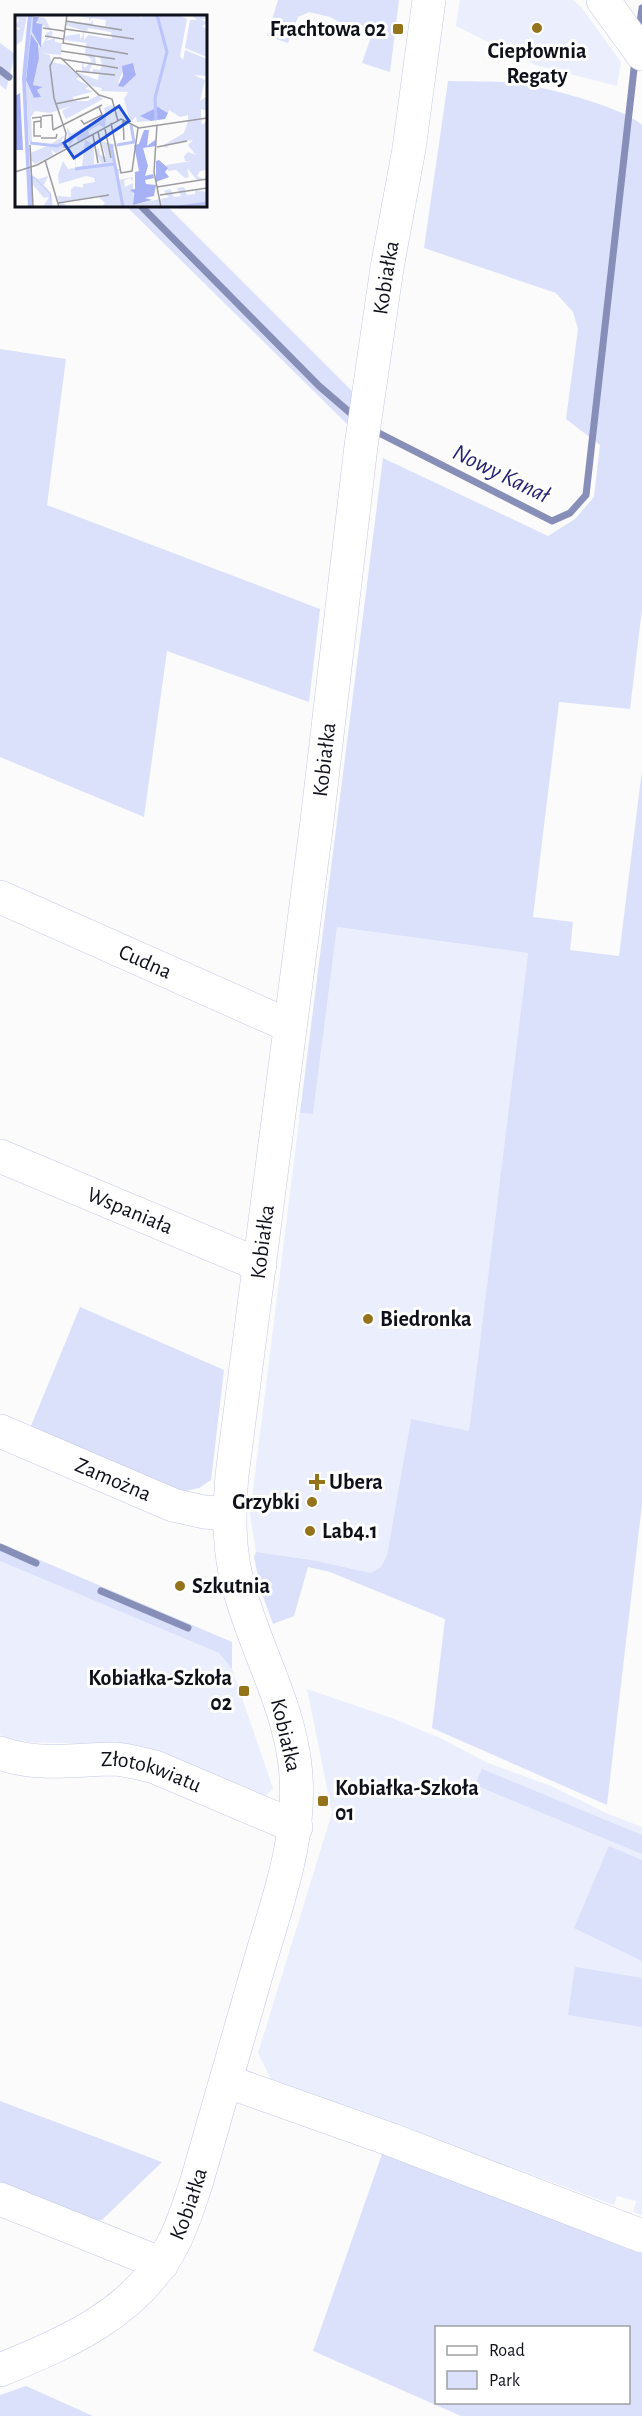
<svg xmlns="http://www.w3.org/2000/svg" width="642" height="2416" font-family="'Alegreya Sans',sans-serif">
	<rect width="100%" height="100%" fill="#fbfbfb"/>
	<g fill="#ebeefc">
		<polygon points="460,0 573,0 581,7 621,62 617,86 535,65 456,26"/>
		<polygon points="337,927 528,953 469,1432 411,1419 387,1555 381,1567 371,1573 312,1560 256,1552 250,1514 300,1113 313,1114"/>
		<polygon points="0,1561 219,1653 232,1669 273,1788 265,1797 137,1745 16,1742 0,1735"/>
		<polygon points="307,1689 392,1718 440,1738 488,1763 551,1786 606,1813 642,1827 642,2215 633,2212 636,2201 617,2196 614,2205 271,2079 258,2053 332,1813"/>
	</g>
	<g fill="#dbe0fb" fill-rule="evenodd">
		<polygon points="278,0 399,0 390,72 362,63 372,34 359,24 347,26 330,17 309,12 298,17 288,43 267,36"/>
		<polygon points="0,43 15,54 6,90 0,85"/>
		<path d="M 448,81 C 475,82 506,80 532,86 C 556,90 626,109 642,125 L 642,609 L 630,709 L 559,702 L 533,917 L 573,922 L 570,950 L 619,956 L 642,770 L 642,1504 L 607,1805 L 432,1728 L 445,1619 L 330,1572 L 308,1567 L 294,1616 L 273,1624 L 261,1591 L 254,1557 L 256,1552 L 312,1560 L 371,1573 L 381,1567 L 387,1555 L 411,1419 L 469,1431 L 528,953 L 337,927 L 313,1114 L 300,1113 L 383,458 L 548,536 L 575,519 L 594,497 L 600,445 L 566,419 L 578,329 L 573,312 L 556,293 L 424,248 Z"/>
		<polygon points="126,206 167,206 353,392 348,425"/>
		<polygon points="0,349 66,359 47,505 320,609 309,702 167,651 144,817 0,757"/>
		<polygon points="80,1307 224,1370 211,1480 199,1488 180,1492 31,1426"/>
		<polygon points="0,1543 232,1642 232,1669 219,1653 0,1561"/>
		<polygon points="482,1769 642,1835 642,1854 475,1785"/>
		<polygon points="609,1846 642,1860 642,1961 574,1928"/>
		<polygon points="575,1967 642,1978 642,2027 568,2015"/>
		<polygon points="0,2101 162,2162 102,2220 77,2221 0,2190"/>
		<path d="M 382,2154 L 642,2246 L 642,2416 L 461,2416 L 313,2351 ZM 436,2328 L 628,2328 L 628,2402 L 436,2402 Z"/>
		<polygon points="26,2386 93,2416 0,2416 0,2395"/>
	</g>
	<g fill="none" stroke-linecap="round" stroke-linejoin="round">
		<g stroke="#878fb8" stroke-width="7">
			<polyline points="639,31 642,8"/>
			<polyline points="0,70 9,77"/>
			<polyline points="141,206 319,386 355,417"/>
			<polyline points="373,430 552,521 570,513 586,495 635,60"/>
			<polyline points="0,1547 36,1563"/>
			<polyline points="101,1591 188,1628"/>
		</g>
		<g stroke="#c3c9e3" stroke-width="34">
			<g id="minor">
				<polyline points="603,0 642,54"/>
				<path id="s1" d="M 0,897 L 290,1026"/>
				<path id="s2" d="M 0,1156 L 260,1265"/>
				<path id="s3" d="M 0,1431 L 173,1505 L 204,1512 L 229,1514"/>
				<path id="s4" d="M 0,1753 C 38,1767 75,1759 115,1759 C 128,1760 142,1764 155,1767 L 296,1827"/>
				<polyline points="226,2081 392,2140 642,2236"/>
				<polyline points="0,2199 162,2264"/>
				<path id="s5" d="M 0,2370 C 68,2342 137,2313 173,2244 C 183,2225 189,2204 196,2184 C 217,2111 238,2038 259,1965 C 278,1899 303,1835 295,1765 C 288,1703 255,1648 239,1588 C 228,1551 229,1513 232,1475 L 317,821 L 361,446 L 387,268 L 409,149 L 429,0"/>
			</g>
		</g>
		<use href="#minor" stroke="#fff" stroke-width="33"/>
	</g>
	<g fill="#95731b" stroke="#fff" stroke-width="2">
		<circle cx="537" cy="28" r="6"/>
		<rect x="392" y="23" width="12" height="12" rx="3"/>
		<circle cx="368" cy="1319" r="6"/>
		<path d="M314 1473h6v6h6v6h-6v6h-6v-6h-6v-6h6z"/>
		<circle cx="312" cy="1502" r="6"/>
		<circle cx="310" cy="1531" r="6"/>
		<circle cx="180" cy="1586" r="6"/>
		<rect x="238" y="1685" width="12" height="12" rx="3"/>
		<rect x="317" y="1795" width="12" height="12" rx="3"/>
	</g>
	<g text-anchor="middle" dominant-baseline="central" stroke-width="6" stroke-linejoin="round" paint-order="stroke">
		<g font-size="22" font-weight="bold" fill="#0f111a" stroke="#fff" text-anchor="start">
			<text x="386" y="29" text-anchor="end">Frachtowa 02</text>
			<text x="537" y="51" text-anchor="middle">Ciepłownia<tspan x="537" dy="25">Regaty</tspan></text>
			<text x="380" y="1319">Biedronka</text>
			<text x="329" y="1482">Ubera</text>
			<text x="300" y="1502" text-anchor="end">Grzybki</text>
			<text x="322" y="1531">Lab4.1</text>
			<text x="192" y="1586">Szkutnia</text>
			<text x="232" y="1678" text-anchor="end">Kobiałka-Szkoła<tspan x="232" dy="25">02</tspan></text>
			<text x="335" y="1788">Kobiałka-Szkoła<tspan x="335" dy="25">01</tspan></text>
		</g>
		<g font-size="22" fill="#0f111a" stroke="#fff">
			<text stroke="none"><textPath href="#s5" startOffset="2223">Kobiałka</textPath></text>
			<text stroke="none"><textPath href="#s5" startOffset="1737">Kobiałka</textPath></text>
			<text stroke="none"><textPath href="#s1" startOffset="159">Cudna</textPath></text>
			<text stroke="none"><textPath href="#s2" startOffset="141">Wspaniała</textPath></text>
			<text stroke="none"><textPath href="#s5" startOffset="1251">Kobiałka</textPath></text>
			<text stroke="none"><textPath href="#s3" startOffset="123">Zamożna</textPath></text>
			<text transform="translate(286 1735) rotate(77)">Kobiałka</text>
			<text stroke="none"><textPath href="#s4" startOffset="154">Złotokwiatu</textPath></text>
			<text stroke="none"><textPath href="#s5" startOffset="262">Kobiałka</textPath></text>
		</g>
		<g font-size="24" font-style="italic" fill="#242370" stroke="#fff">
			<text transform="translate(501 474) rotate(26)">Nowy Kanał</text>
		</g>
	</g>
	<g transform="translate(15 15)">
		<rect width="192" height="192" fill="#fbfbfb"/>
		<path d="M 0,0 L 12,0 L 7,26 L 0,31 L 0,15 L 6,14 L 0,11 L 4,5 ZM 17,0 L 20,1 L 17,17 L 25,33 L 32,22 L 31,18 L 36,16 L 28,10 L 26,21 L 27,9 L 21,7 L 24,2 L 30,3 L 38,19 L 31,26 L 40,23 L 40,27 L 47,28 L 46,40 L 25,38 L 35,40 L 36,47 L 51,50 L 64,62 L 61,64 L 74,71 L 70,74 L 79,76 L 58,82 L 58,86 L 73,86 L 83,80 L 88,84 L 51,104 L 47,96 L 56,91 L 35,98 L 20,96 L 16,102 L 17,127 L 36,129 L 50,120 L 45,127 L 49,128 L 48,134 L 41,138 L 36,135 L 38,140 L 20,149 L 15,144 L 17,153 L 29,146 L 17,153 L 17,160 L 23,164 L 33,161 L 29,170 L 36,178 L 38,192 L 28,192 L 34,182 L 29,183 L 18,170 L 15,160 L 14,129 L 15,138 L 35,130 L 14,127 L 11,65 L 19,83 L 26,82 L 22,75 L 28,72 L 18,70 L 24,43 L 23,29 L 17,20 L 11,58 ZM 57,0 L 125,0 L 126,5 L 127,0 L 164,0 L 172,4 L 165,41 L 168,45 L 170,35 L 192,44 L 192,61 L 179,60 L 190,65 L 185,86 L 192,81 L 192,96 L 186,94 L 186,103 L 173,105 L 173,100 L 165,102 L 154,95 L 153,98 L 146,93 L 132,101 L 136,106 L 122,107 L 121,102 L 115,107 L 109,84 L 113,77 L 86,76 L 87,73 L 76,71 L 61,57 L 83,65 L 84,59 L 77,58 L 78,54 L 85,55 L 87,50 L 85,42 L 80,41 L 81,49 L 77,49 L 74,58 L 67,57 L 67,47 L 70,53 L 77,45 L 70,39 L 71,28 L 50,25 L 49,21 L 65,19 L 65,25 L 69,17 L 69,25 L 73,20 L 97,24 L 96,17 L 73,13 L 72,17 L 51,10 L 52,7 L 76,8 L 78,5 L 78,11 L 90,12 L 91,5 L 77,3 L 74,6 L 74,3 ZM 110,50 L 120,53 L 121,60 L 107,72 L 103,68 ZM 176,0 L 192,0 L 192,4 L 186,4 L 192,8 L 187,11 L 192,15 L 192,42 L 170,33 L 175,5 L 182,5 ZM 97,90 L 99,94 L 91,101 L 90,113 L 84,110 L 73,116 L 75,121 L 63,127 L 61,122 L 54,131 L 52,113 L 56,119 L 91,101 L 89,93 ZM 186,104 L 187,110 L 192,106 L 192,155 L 185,156 L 182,161 L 188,164 L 182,165 L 172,153 L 174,162 L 170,163 L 161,155 L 153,156 L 151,150 L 177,146 L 170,146 L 169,141 L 173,137 L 181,140 L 173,130 L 178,125 L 152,130 L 153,133 L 147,131 L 169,118 L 173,106 ZM 70,125 L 79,130 L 79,149 L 86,148 L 81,138 L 83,132 L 85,140 L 91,142 L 86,126 L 101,130 L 97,134 L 101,154 L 105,154 L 103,165 L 118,162 L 117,167 L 116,163 L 109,165 L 110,172 L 118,168 L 118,190 L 145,184 L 146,192 L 87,192 L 90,188 L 83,181 L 46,187 L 54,192 L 45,192 L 42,181 L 56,182 L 56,174 L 60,171 L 68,173 L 68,169 L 80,167 L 79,163 L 71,161 L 44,169 L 43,160 L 48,146 L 53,154 L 60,153 L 60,142 L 61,141 L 60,152 L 67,151 ZM 169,172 L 172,180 L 180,179 L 180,175 L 192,177 L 192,192 L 147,192 L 146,184 L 154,182 L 149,176 L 155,174 L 159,182 L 166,181 L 162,173 Z" fill="#dbe0fb" fill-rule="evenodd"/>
		<path d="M 18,2 L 24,2 L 21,8 L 27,9 L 26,33 L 17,17 ZM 16,19 L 23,29 L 24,43 L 18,70 L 28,72 L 22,75 L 26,82 L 19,83 L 11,65 ZM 118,48 L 121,60 L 108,72 L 103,71 L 108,61 L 107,51 ZM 5,78 L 8,135 L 1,135 L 0,81 ZM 143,92 L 153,98 L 150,104 L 136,106 L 125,101 ZM 129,115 L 134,115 L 132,131 L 140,125 L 141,131 L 128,133 L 133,151 L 130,161 L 138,159 L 139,163 L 130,165 L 131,169 L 141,170 L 139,181 L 130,183 L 137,185 L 118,190 L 119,178 L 115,175 L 120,174 L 120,157 L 124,156 L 119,130 L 124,129 ZM 144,145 L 153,153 L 150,157 L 154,162 L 141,167 L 141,146 Z" fill="#a7b2f6"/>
		<path d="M 13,0 L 17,0 L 11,65 L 15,160 L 20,163 L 35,178 L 36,180 L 36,192 L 35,179 L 18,162 L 17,192 L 13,192 L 7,63 Z" fill="#bbc5fc"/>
		<path fill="none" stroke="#bbc5fc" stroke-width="3" d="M 141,105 L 140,83 L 152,37 L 142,0M 15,128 L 42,131 L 48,128M 96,129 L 108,192M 102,130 L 119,127 L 116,110M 60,154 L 99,149M 164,192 L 192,188"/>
		<path fill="none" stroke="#9d9da1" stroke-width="1.5" d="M 51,6 L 107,15M 28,13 L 49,16M 50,14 L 119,24M 30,21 L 48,24M 48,28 L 113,39M 48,29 L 52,0M 46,36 L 100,44M 46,43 L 39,43 L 35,51 L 39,83 L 51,118 L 49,133M 46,43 L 84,80 L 97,84 L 103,106M 46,44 L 103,53M 61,56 L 100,60M 40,89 L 74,82M 27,101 L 37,100 L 38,115M 17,103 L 26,102 L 26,113M 108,104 L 109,125M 66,105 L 69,109 L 87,100 L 84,92M 26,106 L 19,107 L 19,121 L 26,121M 96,108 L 106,158 L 117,156 L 123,113M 142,110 L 139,157 L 146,192M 90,114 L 96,143M 38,115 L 87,90M 83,117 L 90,147M 78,120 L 83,148M 26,123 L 41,123 L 42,119M 15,130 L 18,192M 142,132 L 172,126M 30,145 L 44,192M 0,157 L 22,150 L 106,104 L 124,113 L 192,103M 142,172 L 192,164M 145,180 L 192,173M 43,188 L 94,180"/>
		<path fill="#1d4ed8" fill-opacity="0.15" stroke="#1d4ed8" stroke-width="3" d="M 104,91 L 114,106 L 59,143 L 49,128 Z"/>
		<rect width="192" height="192" fill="none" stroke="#0f111a" stroke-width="3"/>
	</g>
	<rect x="435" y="2326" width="195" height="78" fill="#ffffff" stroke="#9fa0a3" stroke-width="1.5"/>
	<rect x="447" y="2346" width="30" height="9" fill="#ffffff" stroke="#9fa0a3" stroke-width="1.5"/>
	<text x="489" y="2356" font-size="18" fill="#0f111a">Road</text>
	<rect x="447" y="2371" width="30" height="18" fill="#dbe0fb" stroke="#9fa0a3" stroke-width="1.5"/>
	<text x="489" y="2386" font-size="18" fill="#0f111a">Park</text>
</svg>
